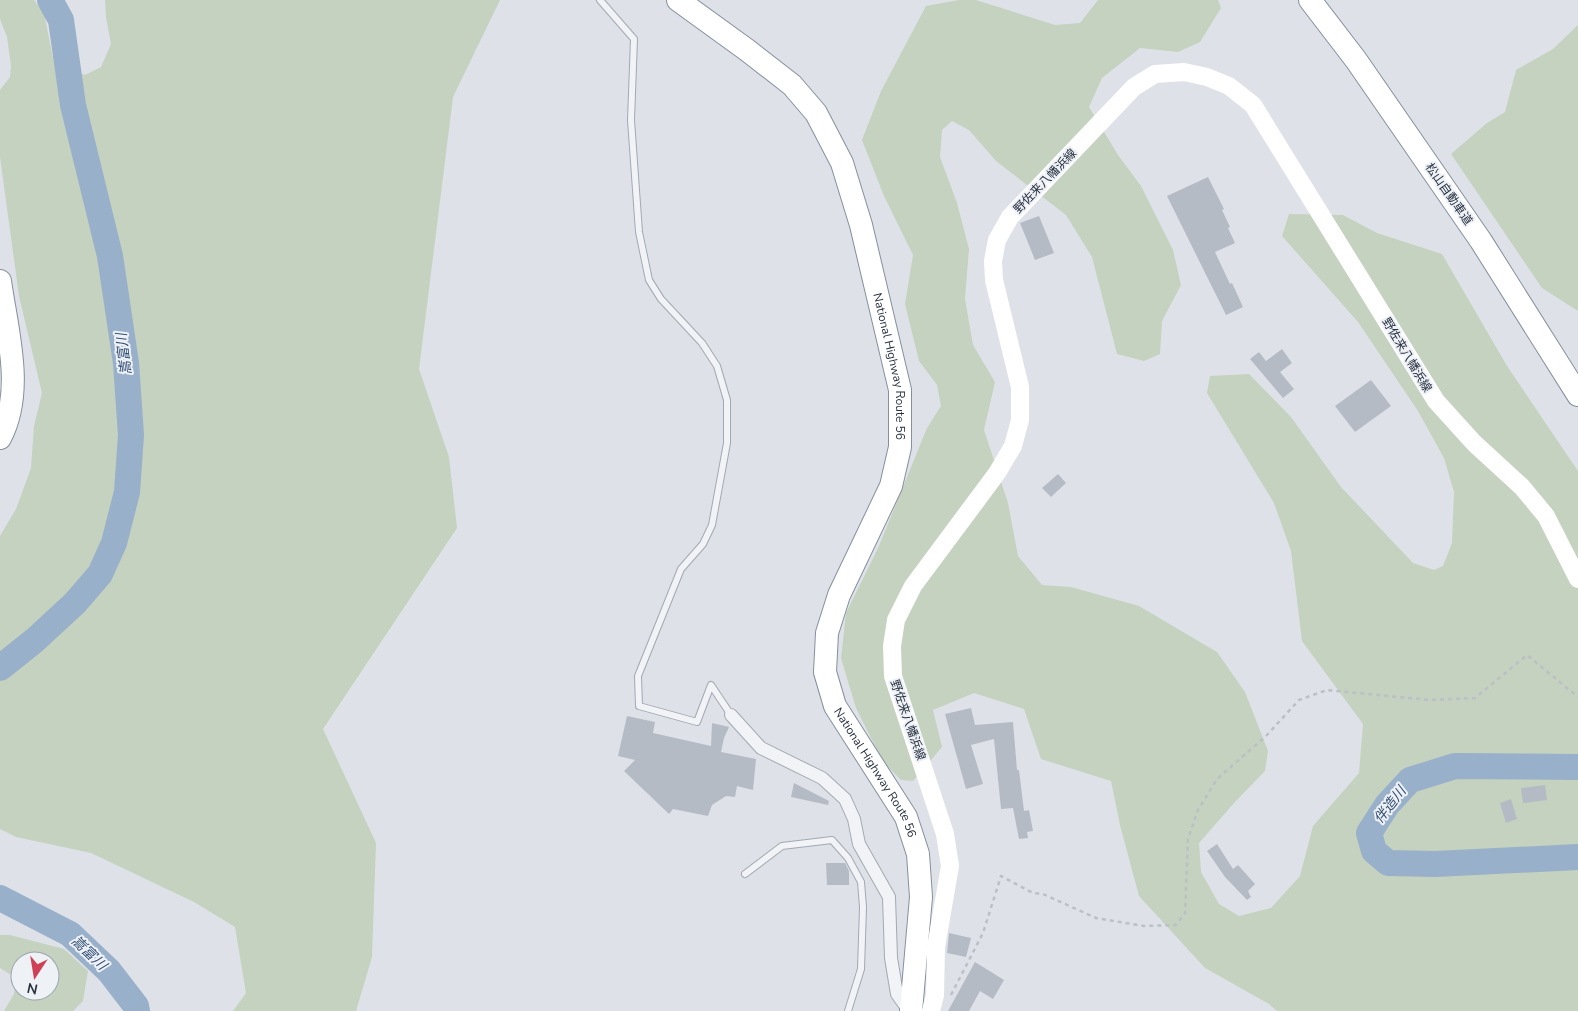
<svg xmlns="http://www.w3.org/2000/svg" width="1578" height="1011" font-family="'Nunito Sans','Noto Sans JP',sans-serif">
	<rect width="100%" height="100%" fill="#dee2e8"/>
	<g fill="#c4d2bf" fill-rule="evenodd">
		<polygon points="0,0 34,0 44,13 54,63 85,75 101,67 111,44 106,17 105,0 500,0 453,97 419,369 449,457 457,528 323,729 376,843 372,957 356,1011 233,1011 246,993 235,927 194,902 91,853 16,837 0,829 0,536 16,509 31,468 34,426 42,393 19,296 0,157 0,90 10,77 11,66 7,37 0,19"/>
		<polygon points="959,0 976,0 1055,25 1080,23 1098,0 1218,0 1221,8 1200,42 1178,52 1140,48 1102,78 1089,107 1118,155 1141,186 1173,250 1181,285 1162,321 1160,354 1144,361 1117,354 1092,257 1066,215 996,161 969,130 952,121 942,130 940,157 957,203 969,249 965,299 973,345 995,382 984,430 1008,503 1018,556 1042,585 1071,587 1139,606 1217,652 1245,692 1268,751 1265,771 1235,802 1199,843 1201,872 1219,904 1239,916 1271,908 1300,876 1313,826 1359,773 1363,724 1302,641 1291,551 1274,503 1207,393 1210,376 1249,374 1291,417 1341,487 1413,563 1434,570 1443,566 1452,543 1454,492 1444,458 1418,411 1358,322 1282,236 1289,214 1343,215 1377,233 1442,254 1507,366 1578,471 1578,1011 1277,1011 1269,1004 1205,968 1139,896 1120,825 1111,781 1041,759 1024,709 974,693 933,710 942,747 913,781 901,780 883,762 856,708 841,658 846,613 879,546 927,428 941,406 937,385 919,361 905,304 913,255 884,196 862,140 881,91 926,6"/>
		<polygon points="1578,25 1578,311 1542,288 1451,154 1487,123 1505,112 1516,70 1553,49"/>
		<path d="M 0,935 L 10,935 L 64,949 L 88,971 L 83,1001 L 73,1011 L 4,1011 L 14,994 L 16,978 L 0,968 ZM 20,961 L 50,961 L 50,991 L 20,991 Z"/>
	</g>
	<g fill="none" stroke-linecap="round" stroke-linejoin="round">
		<g stroke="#98b0c9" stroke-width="26">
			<polyline points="0,668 35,640 75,603 100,574 114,543 127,492 131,435 126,363 110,256 73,105 61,20 50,0"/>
			<polyline points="1578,767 1455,766 1410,780 1387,805 1369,833 1374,851 1388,863 1435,864 1578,857"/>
			<polyline points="0,898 70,934 109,971 136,1006 137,1011"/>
		</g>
	</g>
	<g fill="#b5bbc5">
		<polygon points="1208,177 1224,209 1222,210 1230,227 1228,228 1235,243 1215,252 1230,284 1232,283 1243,307 1226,315 1167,196"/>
		<polygon points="1039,216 1054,253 1035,260 1020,223"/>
		<polygon points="1282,349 1292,363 1280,372 1294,389 1283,398 1250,359 1259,352 1266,361"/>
		<polygon points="1371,380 1391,406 1355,432 1335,406"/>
		<polygon points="1058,474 1066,483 1051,497 1042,488"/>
		<polygon points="971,708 975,725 1013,722 1017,770 1019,770 1024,811 1029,810 1033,831 1027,832 1028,838 1019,839 1013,808 1001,809 994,739 971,745 983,784 966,789 945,714"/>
		<polygon points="627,716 655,722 653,733 711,746 712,723 729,727 724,738 721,752 756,759 753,790 737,786 735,797 726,796 712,805 708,816 673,809 669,814 624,771 635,760 618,756"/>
		<polygon points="794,783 829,801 828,805 791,797"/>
		<polygon points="1545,785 1547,800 1523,803 1521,788"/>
		<polygon points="1511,799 1517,819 1506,823 1500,803"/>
		<polygon points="1217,844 1233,869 1238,865 1255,884 1248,891 1251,897 1247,900 1225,877 1207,851"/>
		<polygon points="826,863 845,863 849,871 849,885 827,885"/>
		<polygon points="949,933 971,938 966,957 947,953"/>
		<polygon points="975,962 1004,980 993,999 980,991 969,1011 948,1011"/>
	</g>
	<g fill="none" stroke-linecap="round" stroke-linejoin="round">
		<g stroke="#a3a9b2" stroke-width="8">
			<g id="lane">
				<polyline points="600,0 634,39 631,120 639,232 649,280 661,299 702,343 717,366 727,400 727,443 712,525 703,544 681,569 638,676 639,706 697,722 711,685 731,715"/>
				<polyline points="745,874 782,846 832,840 848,858 861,882 863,907 861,969 848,1011"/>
			</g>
		</g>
		<g stroke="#a3a9b2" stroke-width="14">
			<polyline id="street" points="731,715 761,748 822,778 845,799 854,819 859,844 889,897 891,958 897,994 909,1011"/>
		</g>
		<g stroke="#858f9f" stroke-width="24">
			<g id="highway">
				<path id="s1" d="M 678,0 L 747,50 L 792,85 L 816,113 L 842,163 L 861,225 L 900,390 L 900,447 L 891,486 L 839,595 L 827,633 L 825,672 L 835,706 L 906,817 L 918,854 L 921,897 L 911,1011"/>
				<polyline points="1310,0 1356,60 1481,241 1578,395"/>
				<path d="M 0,281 C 7,331 25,391 0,438"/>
			</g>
		</g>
		<polyline stroke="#bcc0c6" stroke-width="2.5" stroke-dasharray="4 4" stroke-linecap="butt" points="951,995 983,933 1001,876 1033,893 1043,894 1096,918 1144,926 1176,925 1185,913 1188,839 1198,810 1217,779 1266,736 1299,700 1327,690 1429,700 1475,698 1527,655 1578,697"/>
		<use href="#lane" stroke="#f1f3f6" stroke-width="6"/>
		<use href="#street" stroke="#f1f3f6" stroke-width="12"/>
		<polyline stroke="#fff" stroke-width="18" points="931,1011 935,995 936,947 950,866 945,834 893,676 892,646 896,620 913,586 997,473 1013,446 1020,420 1020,387 994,280 993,261 997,240 1010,217 1134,87 1155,74 1184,72 1207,77 1229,86 1253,105 1436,401 1474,443 1522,487 1546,516 1578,579"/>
		<use href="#highway" stroke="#fff" stroke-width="22"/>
	</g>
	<g text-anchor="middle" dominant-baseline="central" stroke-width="4" stroke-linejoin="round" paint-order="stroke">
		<g font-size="12" fill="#27303f" stroke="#eef1f6">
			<text transform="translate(1045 181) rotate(-46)">野佐来八幡浜線</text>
			<text transform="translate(1449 194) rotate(55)">松山自動車道</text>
			<text transform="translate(1407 355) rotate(59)">野佐来八幡浜線</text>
			<text stroke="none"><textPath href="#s1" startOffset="445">National Highway Route 56</textPath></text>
			<text transform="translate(908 720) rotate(71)">野佐来八幡浜線</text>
			<text stroke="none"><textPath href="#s1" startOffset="880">National Highway Route 56</textPath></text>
		</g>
		<g font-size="14" font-style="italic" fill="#314e74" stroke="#eef1f6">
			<text transform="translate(124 354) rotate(-97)">嵩富川</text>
			<text transform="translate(1390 805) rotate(-52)">伴造川</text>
			<text transform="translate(89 953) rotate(44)">嵩富川</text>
		</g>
	</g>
	<g transform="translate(35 976) rotate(192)"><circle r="24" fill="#eef1f6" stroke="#9ea4ad"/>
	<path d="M0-4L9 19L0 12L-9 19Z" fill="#d04055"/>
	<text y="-8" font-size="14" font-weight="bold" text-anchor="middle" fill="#27303f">N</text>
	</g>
</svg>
